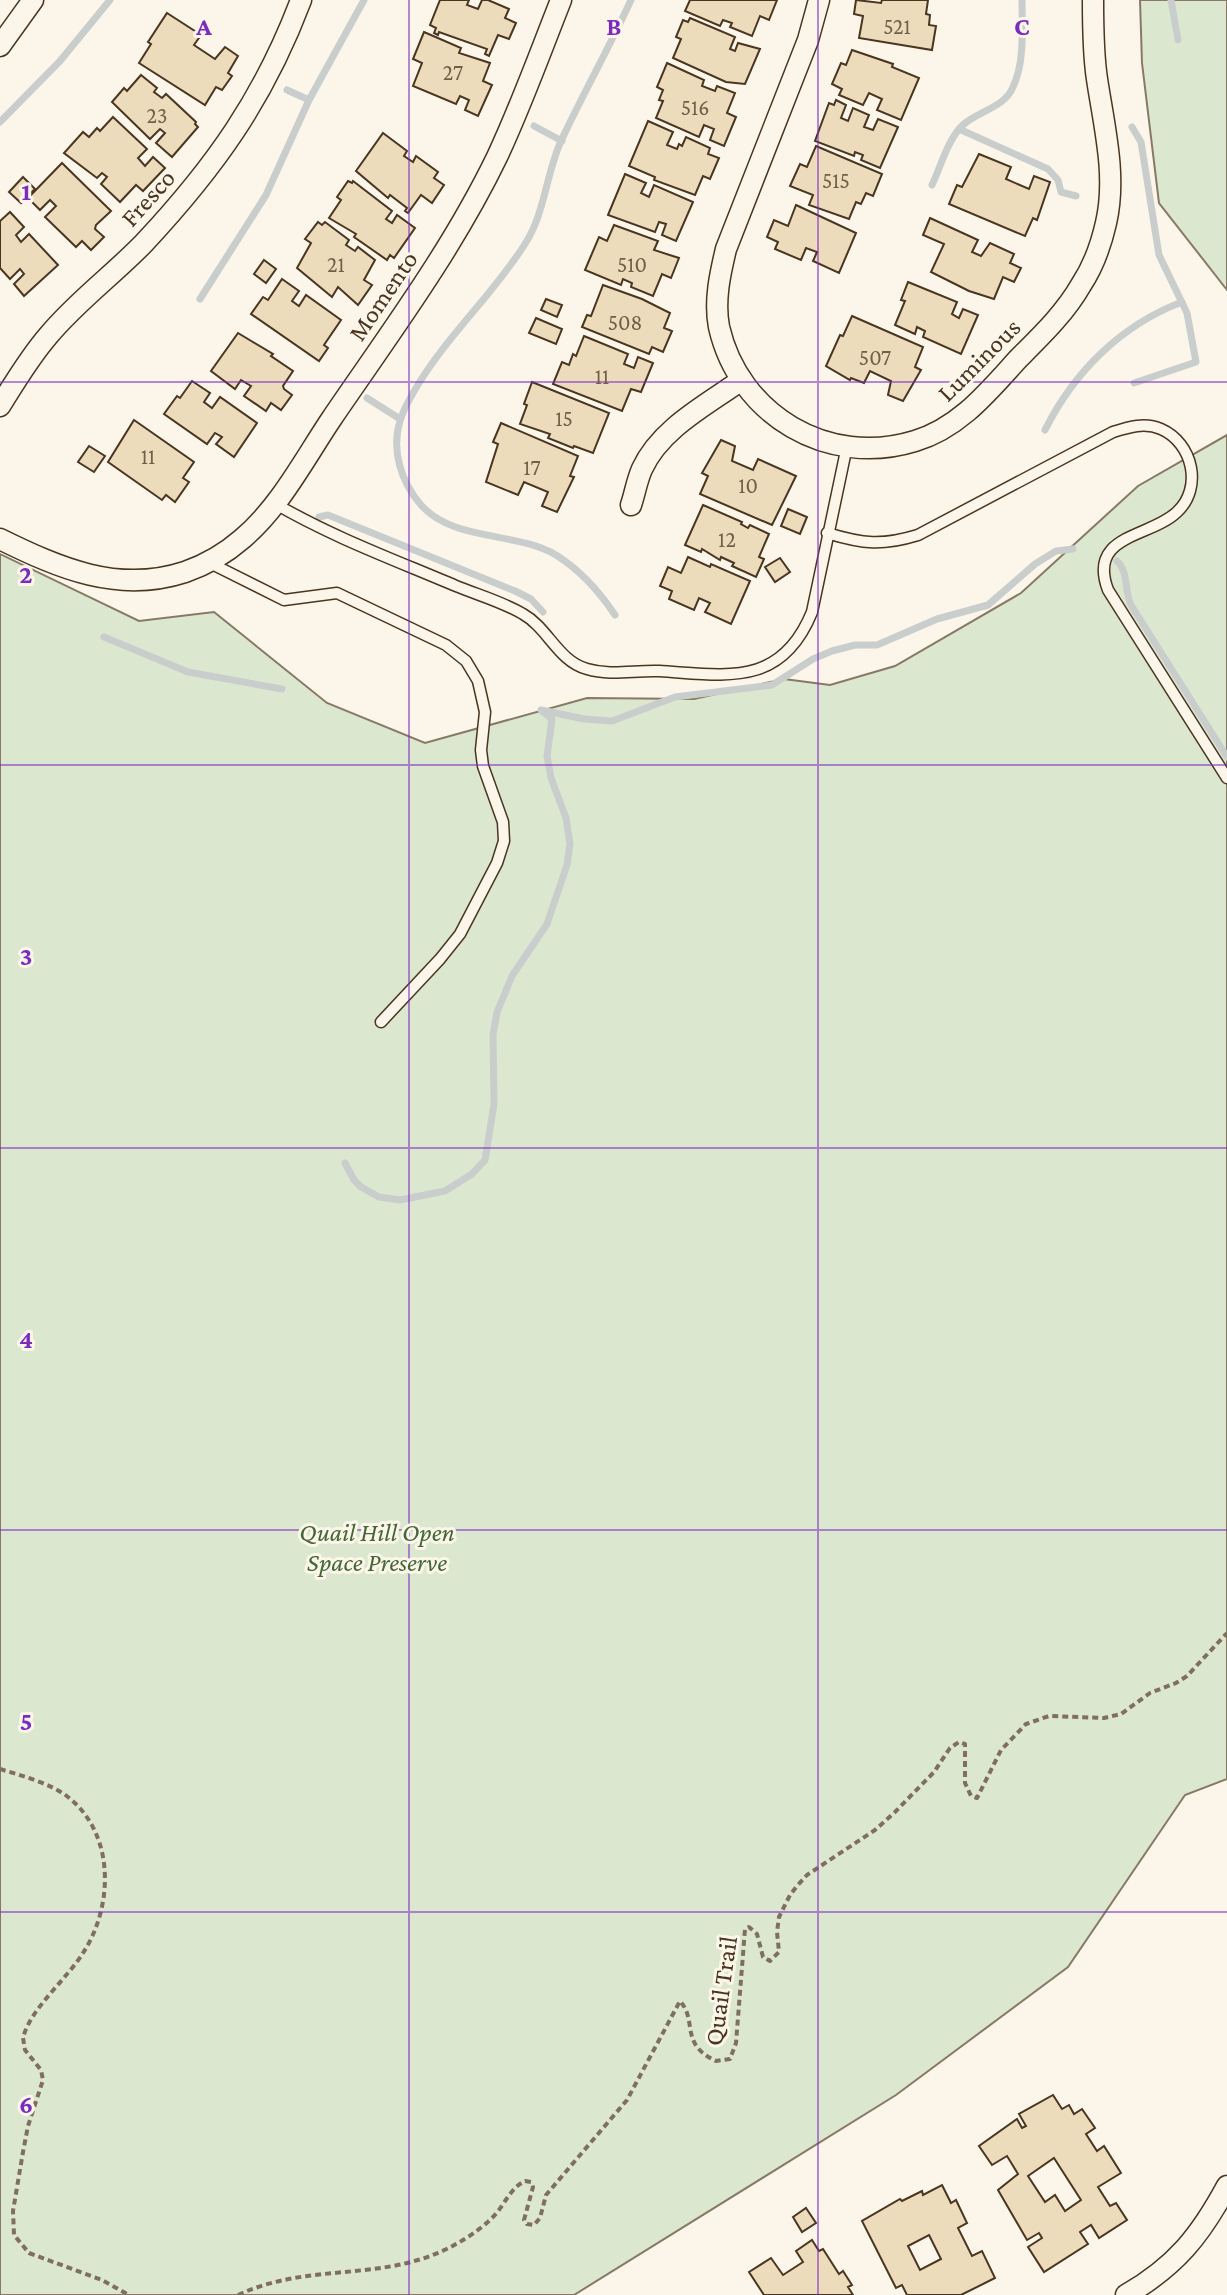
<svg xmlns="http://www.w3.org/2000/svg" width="1227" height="2295" font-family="'Crimson Pro',serif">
	<rect width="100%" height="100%" fill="#fbf6e9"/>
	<g fill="#dce7d0" stroke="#887966" stroke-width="2">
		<polygon points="1140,0 1227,0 1227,290 1159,203 1142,63"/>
		<polygon points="1227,435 1227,1779 1185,1795 1068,1967 896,2095 574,2295 0,2295 0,554 139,621 214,612 327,703 425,743 587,698 694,699 784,679 830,685 895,666 1021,593 1138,486"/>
	</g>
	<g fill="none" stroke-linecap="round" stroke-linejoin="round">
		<g stroke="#c9cecd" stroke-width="7">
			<polyline points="1171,0 1178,40"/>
			<polyline points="287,90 309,100"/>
			<polyline points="0,122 60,61 110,0"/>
			<polyline points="534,126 562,141"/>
			<polyline points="1132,127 1141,142 1159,255 1187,313 1196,362 1134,383"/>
			<polyline points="959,129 1048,169 1058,180 1061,192 1076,196"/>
			<path d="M 932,185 C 941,166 948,138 964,124 C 979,111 1005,107 1013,87 C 1025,62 1022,27 1022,0"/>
			<polyline points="200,299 266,195 309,100 364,0"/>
			<polyline points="367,398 400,419"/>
			<path d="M 1045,430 C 1074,372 1121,325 1182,302"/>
			<polyline points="319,517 328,515 515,591 531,599 543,612"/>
			<path d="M 1117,561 C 1129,572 1124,591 1131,605 L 1227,757"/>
			<path d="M 615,615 C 599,591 580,570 556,555 C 515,531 454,542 421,505 C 401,482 391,450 400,421 C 404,407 412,395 419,383 C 450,333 494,293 525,244 C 545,213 546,174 561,141 C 583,94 609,48 631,0"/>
			<polyline points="104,637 188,672 282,689"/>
			<polyline points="345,1163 354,1180 361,1187 379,1197 400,1200 445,1191 472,1174 485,1160 494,1104 493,1035 497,1012 512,976 547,924 567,865 570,844 566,818 551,778 547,756 552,719 541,710 584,719 612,721 675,697 772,685 813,659 832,651 855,645 877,645 937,619 988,605 1035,564 1056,551 1073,549"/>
		</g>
	</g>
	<g fill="#ecdcbc" stroke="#4a3520" stroke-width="2" fill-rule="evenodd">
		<polygon points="440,0 469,0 467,5 478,9 482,0 488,0 509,9 505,18 516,23 509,39 498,35 489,56 485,54 487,49 439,32 438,35 434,33 436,28 430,25"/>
		<polygon points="690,0 777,0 769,20 760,16 752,36 730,27 732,23 723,20 720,26 685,11"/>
		<polygon points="856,0 881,3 882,0 928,0 926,14 930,15 929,25 936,26 932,50 859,38 863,16 854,14"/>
		<polygon points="167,13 201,35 194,45 215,59 225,47 238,56 228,73 232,76 222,90 216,87 205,105 139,63 151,44 148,42"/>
		<polygon points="690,18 735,37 730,49 735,51 738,43 760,49 745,84 726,82 673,58 681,39 676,37 683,20 688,22"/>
		<polygon points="424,32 461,48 459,53 490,63 483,81 492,85 478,116 465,110 469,100 460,96 456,104 413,86 422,63 413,59"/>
		<polygon points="852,50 893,64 892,67 919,78 901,120 877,110 882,99 869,93 863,105 839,95 842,89 832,84 841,63 846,65"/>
		<polygon points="667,63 704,80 702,86 715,91 717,86 735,93 727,113 736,117 724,146 710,140 714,129 704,125 699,137 656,118 663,101 659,100 663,90 657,87"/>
		<polygon points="141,75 157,88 154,92 162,98 166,94 196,122 195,124 198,127 172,157 156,143 165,133 160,129 150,139 112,102 124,88 127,91"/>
		<polygon points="836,100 846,105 841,118 848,121 853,108 869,115 864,127 873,130 878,119 898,127 880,168 861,160 863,155 855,152 854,156 815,141 829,103 834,105"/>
		<polygon points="113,117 147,149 138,158 145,166 153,157 165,168 143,191 136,185 120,202 101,184 107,177 102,173 97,178 64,153 83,132 89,137 97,128 100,131"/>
		<polygon points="648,121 673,132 667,145 677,149 679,144 682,146 686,137 710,148 708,154 719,158 710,179 703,176 695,195 654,180 655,177 629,166"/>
		<polygon points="383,133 407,151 404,156 413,162 416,156 438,172 434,178 444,185 432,203 421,195 408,213 405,211 407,208 390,195 388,198 356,171"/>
		<polygon points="816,146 882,174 873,196 866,193 861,204 856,202 849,219 809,205 813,195 790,186 800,164 807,167"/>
		<polygon points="979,154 1011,167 1006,179 1029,189 1034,176 1050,182 1037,220 1033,218 1025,236 949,204 957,185 962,187"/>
		<polygon points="62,163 111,211 96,225 95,229 104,237 91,250 82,241 76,247 45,217 56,206 50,200 40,210 28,198"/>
		<polygon points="625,174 646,183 641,193 649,197 654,185 693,202 676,241 662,235 666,224 659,222 655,232 608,215"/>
		<polygon points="23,177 35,189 21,203 9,192"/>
		<polygon points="348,181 352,183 353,181 392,211 386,219 392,223 397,215 415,228 394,258 390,255 387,260 354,237 356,234 329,218 341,200 337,197"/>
		<polygon points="796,205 856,233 839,273 813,261 817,252 806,248 801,260 775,249 778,242 767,237 774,220 788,226"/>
		<polygon points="10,212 24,227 16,235 21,242 29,234 58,265 24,296 14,284 24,274 20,269 10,279 0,268 0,221"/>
		<polygon points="930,218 978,240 972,252 981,256 990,243 1014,254 1010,263 1021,268 1014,282 1003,277 994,299 969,291 931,272 944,244 923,235"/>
		<polygon points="318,222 322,225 325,222 349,240 346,245 355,251 358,247 375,260 364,280 372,285 358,305 338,287 332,297 297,268 311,243 305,239"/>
		<polygon points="614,225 658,241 654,250 679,258 671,278 662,274 653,296 631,287 632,283 623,279 621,285 585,270 599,237 607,241"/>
		<polygon points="264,260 276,269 266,283 254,274"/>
		<polygon points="282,279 299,291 292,301 299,306 306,295 341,320 324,345 328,348 319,361 251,314 263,297 268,300"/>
		<polygon points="908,282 957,302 952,314 959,318 963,309 978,315 961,354 923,337 925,331 917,327 915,334 895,325 905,301 901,300"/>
		<polygon points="603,285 642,299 670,313 664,328 672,331 663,352 652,347 649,354 582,327 587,315 591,316"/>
		<polygon points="546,299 562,305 557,317 541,310"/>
		<polygon points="852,316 923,347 915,367 921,370 903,401 888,395 891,381 870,371 864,383 851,378 850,380 826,366 840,335 843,336"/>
		<polygon points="536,318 562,329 556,344 529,333"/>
		<polygon points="238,333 273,354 271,356 293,371 283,386 284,389 292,395 281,410 271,403 266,411 244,396 251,386 241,380 235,389 211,371"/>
		<polygon points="584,336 628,354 624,364 634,368 638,357 653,363 641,392 631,389 622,411 553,384 562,362 569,365 573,354 576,356"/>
		<polygon points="192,381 210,393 204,402 212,408 220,397 257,423 234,457 216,444 222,437 215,433 207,444 164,414 177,396 180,398"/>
		<polygon points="532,382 609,413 593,453 574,446 573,448 548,438 550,434 520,424 527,405 524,404"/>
		<polygon points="134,420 194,462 183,478 189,482 175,502 166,495 162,500 108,462"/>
		<polygon points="501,423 578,456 570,476 574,477 557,512 542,506 548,492 524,482 518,495 486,482 498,444 493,442"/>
		<polygon points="721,440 735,446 732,461 753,470 758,459 796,476 772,525 700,494 708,476 702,473"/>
		<polygon points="89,446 105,456 94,472 78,462"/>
		<polygon points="703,505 742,522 741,524 748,528 750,525 769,534 759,557 764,559 756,577 732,566 734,563 721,557 720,560 702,549 701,552 685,545"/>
		<polygon points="788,509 807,517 800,534 781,526"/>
		<polygon points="688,557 710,567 711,564 750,581 731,624 705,612 710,603 699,598 694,610 669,599 672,591 660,586 668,567 681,573"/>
		<polygon points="780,558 790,572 775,582 765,567"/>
		<path d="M 1053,2095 L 1062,2109 L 1069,2105 L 1074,2114 L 1082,2109 L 1095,2128 L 1086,2134 L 1097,2151 L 1104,2146 L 1121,2173 L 1098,2187 L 1110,2206 L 1116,2203 L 1127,2220 L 1099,2238 L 1091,2225 L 1080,2232 L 1088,2244 L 1044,2272 L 1028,2247 L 1042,2238 L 1039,2233 L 1027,2240 L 998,2190 L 1018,2174 L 1007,2156 L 992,2165 L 979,2146 L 1017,2119 L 1022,2128 L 1026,2126 L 1019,2114 ZM 1054,2158 L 1081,2200 L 1065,2211 L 1055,2195 L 1045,2202 L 1028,2176 Z"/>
		<path d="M 942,2185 L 951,2203 L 956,2200 L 967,2223 L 958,2228 L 972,2256 L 982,2251 L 995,2278 L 961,2295 L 907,2295 L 902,2285 L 896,2288 L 862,2221 L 900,2199 L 902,2201 L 922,2191 L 923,2195 ZM 929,2235 L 941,2259 L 920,2270 L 908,2246 Z"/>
		<polygon points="806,2208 816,2223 802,2232 793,2217"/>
		<polygon points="812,2240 819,2251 823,2249 839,2274 843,2271 852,2285 848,2287 853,2295 764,2295 749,2272 771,2258 783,2275 803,2262 796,2251"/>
	</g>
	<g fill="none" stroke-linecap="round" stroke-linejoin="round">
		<g stroke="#4a3520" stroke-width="13">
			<g id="lane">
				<path d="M 274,503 C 332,537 395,560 456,586 C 478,595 503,602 523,614 C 548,628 558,661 587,669 C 611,676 634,670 659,671 C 726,675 781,688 812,612 L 847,446"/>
				<path d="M 827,533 C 863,544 882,546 918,535 L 1113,432 C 1129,427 1145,422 1161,429 C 1193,443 1203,488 1177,512 C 1150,538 1087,534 1108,590 L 1227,778"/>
				<polyline points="210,563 284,600 337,593 446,645 466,661 478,681 485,712 481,750 483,766 503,822 504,841 497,863 460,934 440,959 381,1022"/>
			</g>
		</g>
		<g stroke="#4a3520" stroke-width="23">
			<g id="street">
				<path d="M 819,0 L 808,40 L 726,249 C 720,274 714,301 719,327 C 739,415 828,468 915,441 C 959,428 988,392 1018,359 C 1041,336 1065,313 1081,285 C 1093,267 1101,245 1106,223 C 1117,176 1104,126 1097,79 C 1093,53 1093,26 1093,0"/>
				<polyline points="0,46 33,0"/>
				<path d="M 0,406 C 15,382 29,358 48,336 C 76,302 113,275 144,243 C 215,167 264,98 301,0"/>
				<path d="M 631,505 C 635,493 637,480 642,469 C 660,429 706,405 740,381"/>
				<path d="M 0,539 C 59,568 118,594 185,572 C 205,565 226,553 242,539 C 280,507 305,458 332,418 C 390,333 452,250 497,157 C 521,106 540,53 561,0"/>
				<path d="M 1126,2295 C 1176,2266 1200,2236 1227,2186"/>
			</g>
		</g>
		<g stroke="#7f6f5c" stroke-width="4" stroke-dasharray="6 4" stroke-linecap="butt">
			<path d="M 0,1769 C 22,1776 50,1783 68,1797 C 116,1835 113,1907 83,1953 C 67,1979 30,2009 23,2038 L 25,2050 L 41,2070 L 43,2080 L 28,2126 L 23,2152 L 13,2211 L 14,2235 L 29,2253 L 102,2280 L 129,2295"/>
			<path d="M 238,2295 C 302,2265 369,2279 430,2256 C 452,2248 476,2234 493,2217 C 504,2206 510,2188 525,2181 L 531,2182 L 533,2187 L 524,2220 L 527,2224 L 534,2225 L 540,2218 L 546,2195 L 627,2100 L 680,2001 C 698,2021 679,2044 716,2061 L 730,2059 L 736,2043 L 745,1929 L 749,1927 L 757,1934 L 763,1957 L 770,1961 L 779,1952 L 777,1932 L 779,1917 L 790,1895 L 797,1886 L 807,1875 L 875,1830 L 895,1812 L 934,1772 L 950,1748 L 959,1742 L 965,1744 L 965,1783 L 971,1796 L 977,1798 L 1001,1750 L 1026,1724 L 1049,1716 L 1104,1718 L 1121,1714 L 1150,1693 L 1176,1683 L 1187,1676 L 1227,1633"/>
		</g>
		<use href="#lane" stroke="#fbf6e9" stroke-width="10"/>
		<use href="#street" stroke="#fbf6e9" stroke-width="20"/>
	</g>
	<path fill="none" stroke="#7b2cbf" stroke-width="2" stroke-opacity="0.55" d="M 409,0 L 409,2295M 818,0 L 818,2295M 0,382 L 1227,382M 0,765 L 1227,765M 0,1148 L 1227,1148M 0,1530 L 1227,1530M 0,1912 L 1227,1912"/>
	<g text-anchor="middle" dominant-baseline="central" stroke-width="6" stroke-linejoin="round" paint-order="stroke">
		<g font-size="22" fill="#725f47">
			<text x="897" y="26">521</text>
			<text x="453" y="72">27</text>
			<text x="695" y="107">516</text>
			<text x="157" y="115">23</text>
			<text x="836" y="180">515</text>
			<text x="336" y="264">21</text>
			<text x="632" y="264">510</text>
			<text x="625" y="322">508</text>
			<text x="875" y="357">507</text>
			<text x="602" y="376">11</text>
			<text x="564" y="418">15</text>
			<text x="148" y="456">11</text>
			<text x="532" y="467">17</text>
			<text x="748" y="485">10</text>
			<text x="727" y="539">12</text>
		</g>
		<g font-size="26" fill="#4a3520" stroke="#fbf6e9">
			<text transform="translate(148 198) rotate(-48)">Fresco</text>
			<text transform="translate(383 296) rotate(-56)">Momento</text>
			<text transform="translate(979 360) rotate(-45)">Luminous</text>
			<text transform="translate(721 1991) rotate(-82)">Quail Trail</text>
		</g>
		<g font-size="26" font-style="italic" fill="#436837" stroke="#fbf6e9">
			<text x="377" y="1532">Quail Hill Open<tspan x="377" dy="30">Space Preserve</tspan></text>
		</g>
	</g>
	<g font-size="26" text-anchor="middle" font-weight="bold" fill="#7b2cbf" stroke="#fbf6e9" stroke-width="6" stroke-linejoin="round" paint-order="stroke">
		<text x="204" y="35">A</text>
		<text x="614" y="35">B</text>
		<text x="1022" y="35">C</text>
		<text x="26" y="200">1</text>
		<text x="26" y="583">2</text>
		<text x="26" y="965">3</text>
		<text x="26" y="1348">4</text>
		<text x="26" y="1730">5</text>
		<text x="26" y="2113">6</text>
	</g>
</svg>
